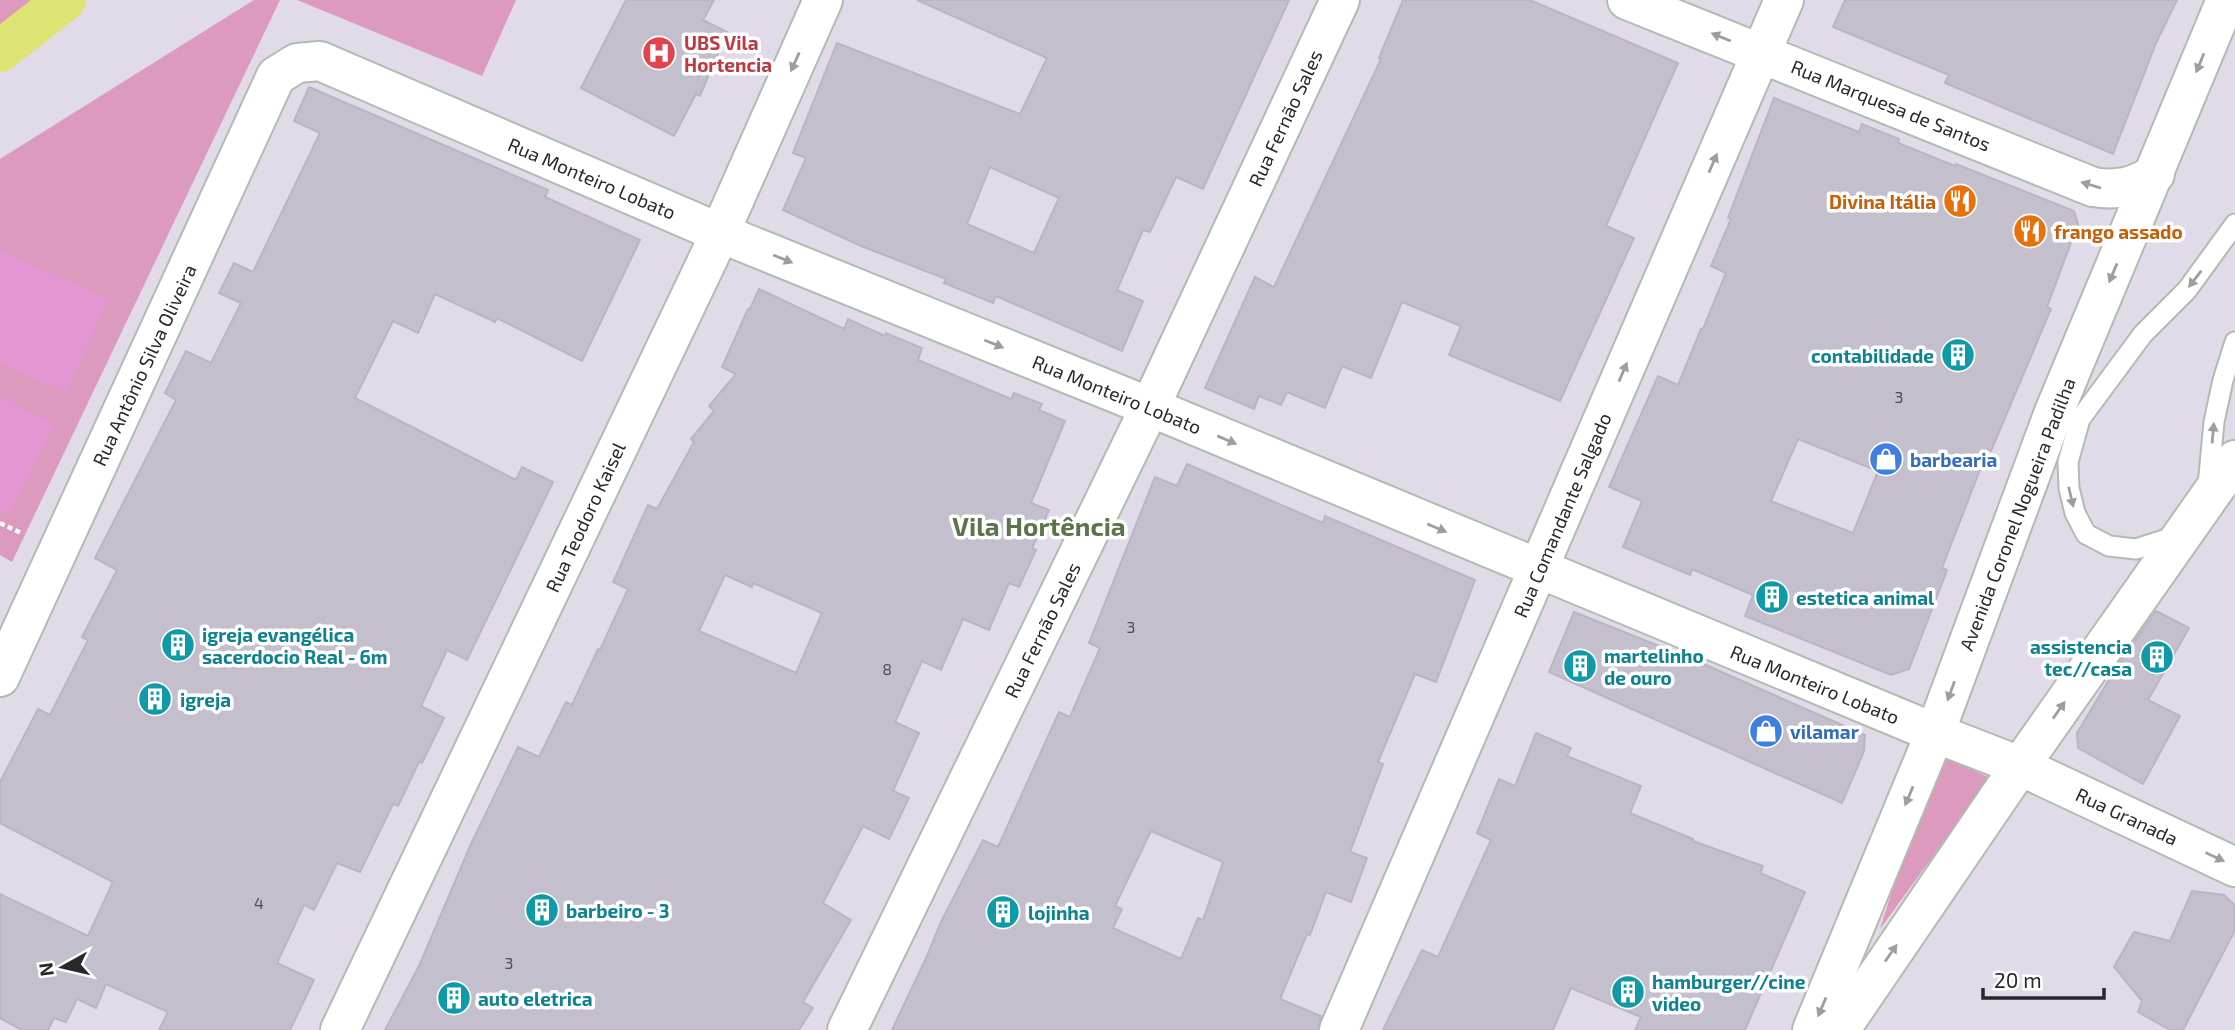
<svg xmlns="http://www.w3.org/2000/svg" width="2235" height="1030" font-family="'Exo 2',sans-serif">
	<rect width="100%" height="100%" fill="#e0dae9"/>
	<g fill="#dc9abe">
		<polygon points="0,0 65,0 0,51"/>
		<polygon points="254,0 280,0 12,562 0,555 0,159"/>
		<polygon points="297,0 516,0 482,76"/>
		<polygon points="1936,753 1990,778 1880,929"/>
	</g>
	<g fill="#e396d2">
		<polygon points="0,250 108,300 66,393 0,362"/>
		<polygon points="0,396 55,424 9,515 0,510"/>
	</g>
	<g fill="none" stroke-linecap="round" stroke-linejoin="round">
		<polyline stroke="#dee474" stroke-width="42" points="0,51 65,0"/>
	</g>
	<g fill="#c4bfcc" stroke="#bbb4c4" stroke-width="2" fill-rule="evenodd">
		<polygon points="626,0 714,0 703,20 727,32 700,96 696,94 674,136 581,88"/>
		<path d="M 917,0 L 1289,0 L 1203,189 L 1176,177 L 1150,232 L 1143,230 L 1117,290 L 1143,301 L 1122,351 L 996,296 L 993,303 L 944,283 L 946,279 L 861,246 L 783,210 L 806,158 L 793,153 L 837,43 L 1020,114 L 1047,58 ZM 990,167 L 1059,198 L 1034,253 L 967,224 Z"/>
		<polygon points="1403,0 1530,0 1678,63 1606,226 1634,238 1560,401 1449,355 1461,326 1402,302 1371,378 1342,366 1325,408 1287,392 1281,405 1259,396 1254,409 1205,388 1255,277 1274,287 1381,59 1379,58"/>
		<polygon points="1845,0 2177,0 2156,43 2113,154 1945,83 1949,75 1833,27"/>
		<polygon points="309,87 548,190 545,197 640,240 582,361 497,318 495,322 435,294 418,333 393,321 355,398 516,480 522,467 553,482 467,660 447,650 421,706 444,718 422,763 419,762 398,806 393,804 360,872 337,863 314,910 304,905 277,963 314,980 290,1030 159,1030 168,1012 106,984 96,1008 77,999 66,1022 54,1018 48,1030 22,1030 0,1018 0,894 88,936 113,882 0,823 0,782 38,709 50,715 88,640 82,637 117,570 95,558 176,400 165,393 186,351 211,363 241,303 219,293 234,263 253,272 320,133 294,121"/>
		<path d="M 1774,98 L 1859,132 L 1862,124 L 1899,139 L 1898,143 L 1955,166 L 1956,164 L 2074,211 L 2078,224 L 2047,307 L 2051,309 L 1991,451 L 1988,449 L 1942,568 L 1947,570 L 1909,669 L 1891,675 L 1745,616 L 1753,595 L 1692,569 L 1690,575 L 1623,547 L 1642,501 L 1609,487 L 1658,376 L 1678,385 L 1701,329 L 1703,329 L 1726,273 L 1711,266 L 1731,219 L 1728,218 ZM 1798,439 L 1878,471 L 1853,533 L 1771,501 Z"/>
		<path d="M 759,289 L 844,329 L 848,319 L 885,336 L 886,333 L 922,348 L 918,360 L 1011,399 L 1014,393 L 1042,404 L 1039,410 L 1065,421 L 1031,503 L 1049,510 L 1032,548 L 1036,550 L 1019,587 L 1009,583 L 989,630 L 963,619 L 941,670 L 922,661 L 895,722 L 919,733 L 893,791 L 909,798 L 889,839 L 863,826 L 823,903 L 851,920 L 803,1002 L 813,1008 L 799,1030 L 385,1030 L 419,966 L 471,844 L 518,747 L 539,757 L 566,702 L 572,705 L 598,649 L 600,650 L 628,589 L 613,582 L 648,505 L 657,509 L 694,442 L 691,439 L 714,411 L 709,406 L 736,374 L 722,367 L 748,309 L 750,309 ZM 725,575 L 752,587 L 753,583 L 822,613 L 796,673 L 699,631 Z"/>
		<path d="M 1187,464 L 1323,523 L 1325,516 L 1475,580 L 1436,682 L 1415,674 L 1378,762 L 1383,764 L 1350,852 L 1367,858 L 1351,902 L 1326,892 L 1310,935 L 1307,934 L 1280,999 L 1321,1016 L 1318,1030 L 892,1030 L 927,956 L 941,922 L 983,840 L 998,847 L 1059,712 L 1070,717 L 1100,648 L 1089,643 L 1155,477 L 1177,486 ZM 1151,831 L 1223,862 L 1203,920 L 1198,918 L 1181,959 L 1113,928 L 1122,909 L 1115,906 Z"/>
		<polygon points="2156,611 2189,628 2148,700 2180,716 2143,784 2078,748 2077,733 2119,663"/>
		<polygon points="1574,612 1699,662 1865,735 1864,751 1842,803 1549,672"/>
		<polygon points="1536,733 1571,748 1567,756 1641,786 1630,813 1693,839 1693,841 1763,866 1760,873 1805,892 1745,1030 1635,1030 1641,1017 1571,988 1553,1030 1383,1030 1422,950 1438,957 1491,840 1477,833 1499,779 1515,786"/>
		<polygon points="2192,891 2224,895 2235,905 2235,930 2183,1030 2170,1030 2138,1012 2142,1001 2114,967 2134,932 2170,941"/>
	</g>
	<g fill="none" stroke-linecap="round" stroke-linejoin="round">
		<g stroke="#b3bbae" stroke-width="23">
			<g id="lane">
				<polyline points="2208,486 2214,422 2223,380 2235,342"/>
				<polyline points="2176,536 2136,549 2109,546 2086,534 2075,513 2069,488 2068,462 2080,419 2143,334 2187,290 2235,224"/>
			</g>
		</g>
		<g stroke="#b3bbae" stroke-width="42">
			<g id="street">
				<path d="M 1627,0 L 2093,187 C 2118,191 2134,187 2155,174"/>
				<polyline points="0,677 276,76 297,63 320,61 720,233 1150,407 1935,733"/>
				<polyline points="340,1030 709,257 823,0"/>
				<polyline points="847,1030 1150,407 1340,0"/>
				<polyline points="1339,1030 1784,0"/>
			</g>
		</g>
		<g stroke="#b3bbae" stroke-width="42">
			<g id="secondary">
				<polyline points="1935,733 2020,766 2235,867"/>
				<polyline points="1812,1030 1935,733 2054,412 2226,0"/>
				<polyline points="1840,1030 2020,766 2235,460"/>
			</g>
		</g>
		<polyline stroke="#fff" stroke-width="4.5" stroke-dasharray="5 3.5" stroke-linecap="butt" points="0,523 23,534"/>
		<use href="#lane" stroke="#fff" stroke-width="19"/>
		<use href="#street" stroke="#fff" stroke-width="38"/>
		<use href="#secondary" stroke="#fff" stroke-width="38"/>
	</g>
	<defs><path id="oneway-solid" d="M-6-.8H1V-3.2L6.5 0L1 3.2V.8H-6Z" transform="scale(1.75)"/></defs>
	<g fill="#9e9e9e">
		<use href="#oneway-solid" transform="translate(1721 37) rotate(-158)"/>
		<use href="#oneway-solid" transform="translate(795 62) rotate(114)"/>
		<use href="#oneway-solid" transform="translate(2200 63) rotate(112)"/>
		<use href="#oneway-solid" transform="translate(1713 163) rotate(-67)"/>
		<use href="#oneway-solid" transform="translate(2091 185) rotate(-163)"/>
		<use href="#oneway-solid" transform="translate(783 259) rotate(22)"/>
		<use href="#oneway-solid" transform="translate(2113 273) rotate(113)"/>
		<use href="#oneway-solid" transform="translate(2195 279) rotate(127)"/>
		<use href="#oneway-solid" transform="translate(994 344) rotate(22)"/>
		<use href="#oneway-solid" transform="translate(1623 372) rotate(-67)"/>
		<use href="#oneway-solid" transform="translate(2213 433) rotate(-85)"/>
		<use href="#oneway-solid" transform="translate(1227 440) rotate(23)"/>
		<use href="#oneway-solid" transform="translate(2071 497) rotate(77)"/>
		<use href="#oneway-solid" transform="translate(1437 528) rotate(23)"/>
		<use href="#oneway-solid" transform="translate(1951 691) rotate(110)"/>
		<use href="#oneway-solid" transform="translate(2059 710) rotate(-55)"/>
		<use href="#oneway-solid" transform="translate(1909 796) rotate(113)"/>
		<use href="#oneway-solid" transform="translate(2215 857) rotate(25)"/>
		<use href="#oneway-solid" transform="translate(1891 953) rotate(-55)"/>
		<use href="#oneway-solid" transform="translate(1822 1007) rotate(113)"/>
	</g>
	<defs>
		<g id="hospital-disc" transform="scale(1.75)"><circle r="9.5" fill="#e0444e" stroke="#fff"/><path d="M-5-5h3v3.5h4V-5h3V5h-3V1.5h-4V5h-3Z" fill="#fff"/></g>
		<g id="restaurant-disc" transform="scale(1.75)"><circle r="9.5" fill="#e8710a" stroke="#fff"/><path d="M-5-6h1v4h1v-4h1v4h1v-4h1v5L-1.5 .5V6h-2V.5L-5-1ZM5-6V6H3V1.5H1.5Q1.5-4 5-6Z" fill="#fff"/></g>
		<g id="building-disc" transform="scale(1.75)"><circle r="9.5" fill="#0f9aa8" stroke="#fff"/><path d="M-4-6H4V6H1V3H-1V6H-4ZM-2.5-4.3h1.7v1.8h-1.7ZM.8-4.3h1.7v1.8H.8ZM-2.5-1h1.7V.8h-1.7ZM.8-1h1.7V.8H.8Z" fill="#fff"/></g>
		<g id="shop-disc" transform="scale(1.75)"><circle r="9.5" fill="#3f7fe0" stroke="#fff"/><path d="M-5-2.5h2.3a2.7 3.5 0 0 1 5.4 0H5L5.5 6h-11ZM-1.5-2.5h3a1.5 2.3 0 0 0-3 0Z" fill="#fff"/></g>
	</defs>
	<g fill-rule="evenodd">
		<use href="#hospital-disc" x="659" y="53"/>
		<use href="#restaurant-disc" x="1960" y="201"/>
		<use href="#restaurant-disc" x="2030" y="231"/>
		<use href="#building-disc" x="1958" y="355"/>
		<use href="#shop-disc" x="1886" y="459"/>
		<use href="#building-disc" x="1772" y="597"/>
		<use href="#building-disc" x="178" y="645"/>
		<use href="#building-disc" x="2157" y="657"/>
		<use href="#building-disc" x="1580" y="666"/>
		<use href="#building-disc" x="155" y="699"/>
		<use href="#shop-disc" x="1766" y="731"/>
		<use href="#building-disc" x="542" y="910"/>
		<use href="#building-disc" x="1003" y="912"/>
		<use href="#building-disc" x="1628" y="992"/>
		<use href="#building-disc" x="454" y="998"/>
	</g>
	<g text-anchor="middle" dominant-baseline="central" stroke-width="7" stroke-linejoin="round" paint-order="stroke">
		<g font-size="16" fill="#4f4e51">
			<text x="1899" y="396">3</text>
			<text x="1131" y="626">3</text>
			<text x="887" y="668">8</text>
			<text x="259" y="902">4</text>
			<text x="509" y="962">3</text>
		</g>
		<g font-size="19" font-weight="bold" fill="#be3a42" stroke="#fff" text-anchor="start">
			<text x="684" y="42">UBS Vila<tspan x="684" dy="22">Hortencia</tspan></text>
		</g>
		<g font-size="19" fill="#282828" stroke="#fff">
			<text transform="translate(1891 105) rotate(22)">Rua Marquesa de Santos</text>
			<text transform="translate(1285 118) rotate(-65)">Rua Fernão Sales</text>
			<text transform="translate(592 178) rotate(23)">Rua Monteiro Lobato</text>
			<text transform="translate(144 365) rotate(-65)">Rua Antônio Silva Oliveira</text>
			<text transform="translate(1117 394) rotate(22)">Rua Monteiro Lobato</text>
			<text transform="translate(2017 514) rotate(-69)">Avenida Coronel Nogueira Padilha</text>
			<text transform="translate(1562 515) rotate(-67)">Rua Comandante Salgado</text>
			<text transform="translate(585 517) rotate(-65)">Rua Teodoro Kaisel</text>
			<text transform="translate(1042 630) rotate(-64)">Rua Fernão Sales</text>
			<text transform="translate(1815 684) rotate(22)">Rua Monteiro Lobato</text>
			<text transform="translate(2127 816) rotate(25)">Rua Granada</text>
		</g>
		<g font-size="19" font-weight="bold" fill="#c56008" stroke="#fff" text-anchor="end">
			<text x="1936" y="201">Divina Itália</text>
			<text x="2054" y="231" text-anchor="start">frango assado</text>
		</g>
		<g font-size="19" font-weight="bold" fill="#0d838f" stroke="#fff" text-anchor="start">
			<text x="1934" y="355" text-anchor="end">contabilidade</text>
			<text x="1796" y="597">estetica animal</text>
			<text x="202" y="634">igreja evangélica<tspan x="202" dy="22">sacerdocio Real - 6m</tspan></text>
			<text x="2132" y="646" text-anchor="end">assistencia<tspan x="2132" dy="22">tec//casa</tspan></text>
			<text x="1604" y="655">martelinho<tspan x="1604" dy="22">de ouro</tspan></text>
			<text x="180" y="699">igreja</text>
			<text x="566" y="910">barbeiro - 3</text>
			<text x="1028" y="912">lojinha</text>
			<text x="1652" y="981">hamburger//cine<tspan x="1652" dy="22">video</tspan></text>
			<text x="478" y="998">auto eletrica</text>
		</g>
		<g font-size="19" font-weight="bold" fill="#366cbe" stroke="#fff" text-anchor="start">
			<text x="1910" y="459">barbearia</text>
			<text x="1790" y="731">vilamar</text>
		</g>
		<g font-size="26" font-weight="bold" fill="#5b744c" stroke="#fff">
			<text x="1039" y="525">Vila Hortência</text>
		</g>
	</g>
	<g transform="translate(63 967) rotate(262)" stroke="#ffffff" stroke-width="5" paint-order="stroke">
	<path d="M0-5L12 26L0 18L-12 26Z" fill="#282828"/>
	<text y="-10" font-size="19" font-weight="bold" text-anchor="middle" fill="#282828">N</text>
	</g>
	<path d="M1983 988v10h121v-10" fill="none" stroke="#282828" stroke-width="3.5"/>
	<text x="1994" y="988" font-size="21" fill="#282828" stroke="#ffffff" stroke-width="5" paint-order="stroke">20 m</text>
</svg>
